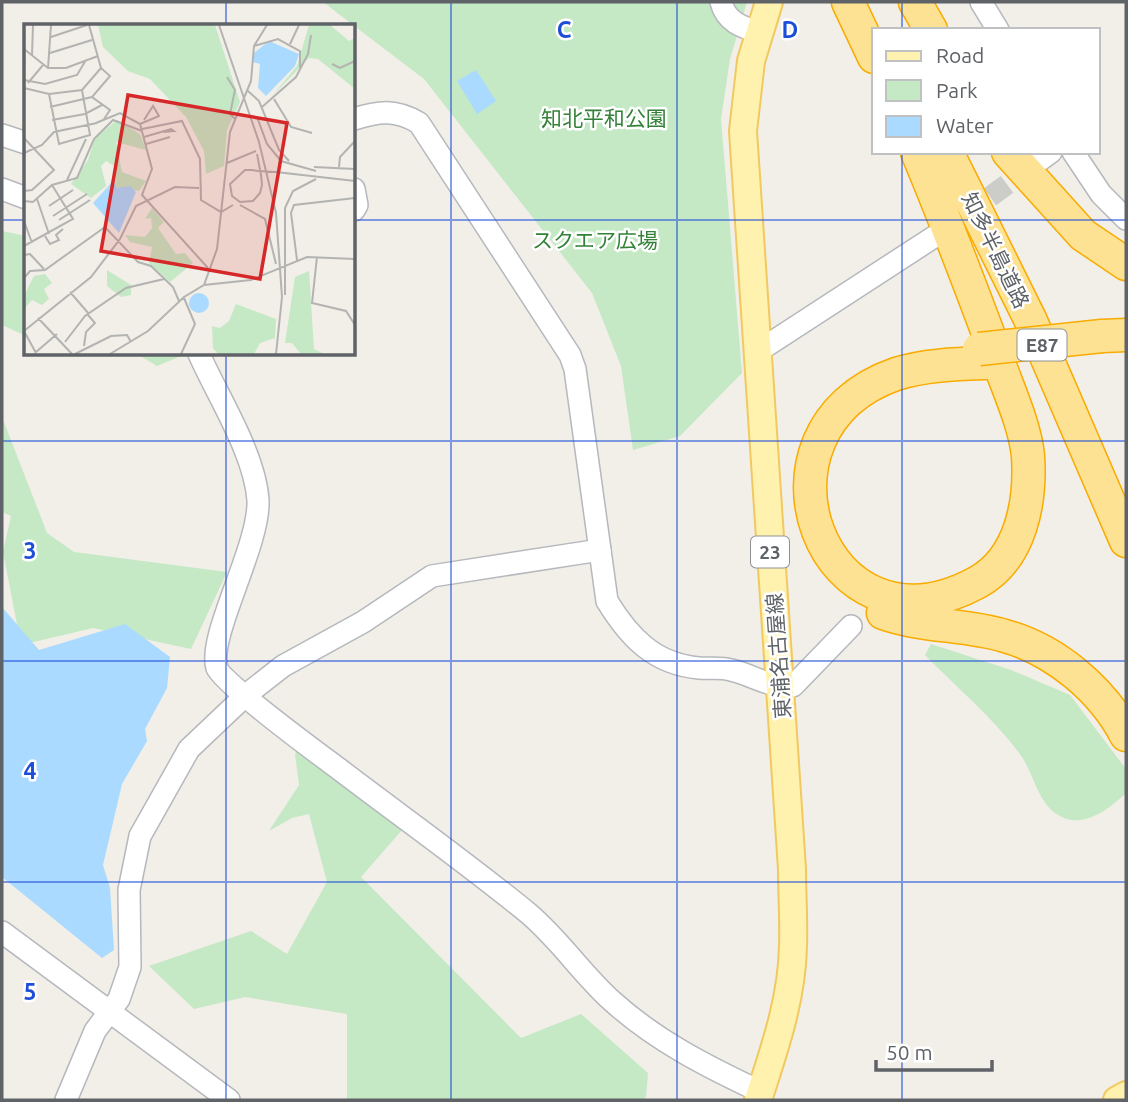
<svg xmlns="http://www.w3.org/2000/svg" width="1128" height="1102" font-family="Ubuntu,'Noto Sans JP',sans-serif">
	<rect width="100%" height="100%" fill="#f1efe8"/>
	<g fill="#c5e8c5">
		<polygon points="323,2 747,2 730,59 721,119 742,373 680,436 633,450 621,366 592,293 424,79"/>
		<polygon points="2,231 26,236 26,336 2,325"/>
		<polygon points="137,354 186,354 157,366"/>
		<polygon points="2,417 47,533 74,552 227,572 191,649 93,628 21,645 3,552 11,516 2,512"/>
		<path d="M 931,644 L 1011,670 L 1070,695 L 1126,769 L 1126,793 C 1109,809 1084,829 1060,816 C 1039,806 1034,775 1022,757 C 995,719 958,689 925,655 Z"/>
		<polygon points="301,744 402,830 361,877 521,1038 581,1014 648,1073 646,1097 643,1100 347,1100 347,1014 245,997 194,1009 149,966 251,931 287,954 327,882 309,814 292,818 269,831 299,785 295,754"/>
	</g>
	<g fill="#aadaff">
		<polygon points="476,70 496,101 477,114 457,81"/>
		<polygon points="2,607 39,650 125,624 170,657 167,688 145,729 147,741 122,784 103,865 110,888 114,950 102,958 2,877"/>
	</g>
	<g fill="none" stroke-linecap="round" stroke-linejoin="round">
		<polyline stroke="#ccccc8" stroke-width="21" stroke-dasharray="21 10" stroke-linecap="butt" points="965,215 1035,164"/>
		<g stroke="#b5b8bc" stroke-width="24">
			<g id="minor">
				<path d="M 721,2 C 726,22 742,27 760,33"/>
				<polyline points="981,2 998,30"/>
				<path d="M 354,119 C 379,111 396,109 419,123 L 570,355 L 575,369 L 607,601 C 629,637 654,664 699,668 C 709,669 721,667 731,670 C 753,675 769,688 793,686 L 851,626"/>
				<polyline points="2,135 26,143"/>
				<polyline points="1073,152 1101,194 1126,219"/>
				<polyline points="1040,160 1051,152"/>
				<polyline points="2,189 26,198"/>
				<polyline points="354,189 357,205 354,210"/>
				<polyline points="757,352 943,231"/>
				<path d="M 199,354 C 218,397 255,454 258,500 C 260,546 207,636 217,668 C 222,683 320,755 339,769 C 402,817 467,863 528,913 C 560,940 582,974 612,1001 C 656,1041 708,1067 761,1092"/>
				<polyline points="2,932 229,1100"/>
				<polyline points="66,1100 95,1031 119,999 130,967 129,890 140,836 189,749 246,695 283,666 363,622 432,576 600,550"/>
			</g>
		</g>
		<g stroke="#f2c960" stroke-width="30">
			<g id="major">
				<path d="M 758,1100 C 774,1050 792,1000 793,946 C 794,921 792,895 792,869 L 743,131 L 751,61 L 769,2"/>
				<polyline points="1117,1100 1126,1095"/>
			</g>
		</g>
		<g stroke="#f9ab00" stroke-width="35">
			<g id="highway">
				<polyline points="848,2 874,57"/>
				<polyline points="915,2 931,30"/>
				<path d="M 917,152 C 946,221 972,290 998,360 C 1008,389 1025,425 1028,456 C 1031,502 1021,558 978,582 C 822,668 735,430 896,374 C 924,365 956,364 985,363"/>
				<polyline points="947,152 1030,319 1126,541"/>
				<polyline points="1008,152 1083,235 1126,264"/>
				<polyline points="1102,336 1126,335"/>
				<path d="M 883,613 C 922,627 965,624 1005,636 C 1055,650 1102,689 1126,735"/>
			</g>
		</g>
		<use href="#minor" stroke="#fff" stroke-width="21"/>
		<use href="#major" stroke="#fff2af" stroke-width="26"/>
		<use href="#highway" stroke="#fde293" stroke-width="32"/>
		<g stroke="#f9ab00" stroke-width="35" stroke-linecap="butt">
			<polyline id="highway-bridge" points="979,349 1102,336"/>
		</g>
		<use href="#highway-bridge" stroke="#fde293" stroke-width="32"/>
	</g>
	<path fill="none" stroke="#1d4ed8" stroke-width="2" stroke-opacity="0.55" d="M 226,2 L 226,26M 451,2 L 451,1100M 677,2 L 677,1100M 902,2 L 902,30M 902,152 L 902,1100M 2,220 L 26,220M 354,220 L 1126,220M 226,354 L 226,1100M 2,441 L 1126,441M 2,661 L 1126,661M 2,882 L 1126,882"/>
	<g text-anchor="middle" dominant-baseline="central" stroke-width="5" stroke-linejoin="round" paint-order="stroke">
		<g fill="#fff" stroke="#8f9295" stroke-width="2">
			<rect x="1017.5" y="329.5" width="49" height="31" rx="5"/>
			<rect x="751" y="536.5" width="38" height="31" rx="5"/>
		</g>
		<g font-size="19" font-weight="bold" fill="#5f6368">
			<text x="1042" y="345">E87</text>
			<text x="770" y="552">23</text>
		</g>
		<g font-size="21" fill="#348238" stroke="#fff">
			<text x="604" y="118">知北平和公園</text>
			<text x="595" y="240">スクエア広場</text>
		</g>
		<g font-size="21" fill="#5f6368" stroke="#fff">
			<text transform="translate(996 250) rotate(64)">知多半島道路</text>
			<text transform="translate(778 656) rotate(-94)">東浦名古屋線</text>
		</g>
	</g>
	<g transform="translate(24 24)">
		<rect width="331" height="331" fill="#f1efe8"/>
		<path d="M 74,1 L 191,1 L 216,78 L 203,106 L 200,142 L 182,150 L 180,127 L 162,93 L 126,55 L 104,47 L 79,23 ZM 285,1 L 306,1 L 325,17 L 331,14 L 331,65 L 294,35 L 285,34 L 248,72 L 273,42 ZM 93,96 L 116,110 L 122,126 L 92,118 L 98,148 L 122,157 L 115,167 L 91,163 L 93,144 L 82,137 L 77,142 L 82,162 L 67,174 L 47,160 L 64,136 L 71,114 ZM 128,184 L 140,198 L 134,204 L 152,230 L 161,229 L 169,239 L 146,258 L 125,239 L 128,223 L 106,218 L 101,211 L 121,213 L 128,204 L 127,194 L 121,195 ZM 83,246 L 107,261 L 107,271 L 97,273 L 83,262 ZM 285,247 L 290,325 L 300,330 L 277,330 L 268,319 L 261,319 L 271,253 ZM 21,250 L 28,259 L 20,265 L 25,275 L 18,281 L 8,276 L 0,285 L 0,272 L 10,252 ZM 212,280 L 252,295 L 251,314 L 236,319 L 230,330 L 194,330 L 189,324 L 188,302 L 196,304 L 205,297 Z" fill="#c5e8c5"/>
		<path d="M 245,17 L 275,30 L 271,42 L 242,72 L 234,64 L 236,40 L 229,38 L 230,29 ZM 89,157 L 93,164 L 106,162 L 112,168 L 95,209 L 69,179 ZM165 279a10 10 0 1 1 20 0a10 10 0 1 1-20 0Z" fill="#aadaff"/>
		<path fill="none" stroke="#b3b3b1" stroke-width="2" d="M 65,1 L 77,44 L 86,52 L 68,73 L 86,86 L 80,95M 195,1 L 235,118 L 252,189 L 258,273 L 252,330M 27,13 L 63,1M 266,20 L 275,1M 230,22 L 254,15 L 276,27 L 276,44M 0,25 L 24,44 L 42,44 L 74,32M 26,29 L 68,16M 8,31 L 9,1M 308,40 L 316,44 L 331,37M 24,44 L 27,1M 203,53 L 211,66 L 206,90 L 211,95M 0,56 L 21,60 L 53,51 L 62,36M 4,59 L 19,41M 0,64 L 25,70 L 58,66 L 77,44M 224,67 L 235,77 L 255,126 L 265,137M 25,70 L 35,120 L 66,111 L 58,66M 250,75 L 267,103 L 288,109M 26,83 L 68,73M 238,83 L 272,53 L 284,30 L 287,11M 233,93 L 243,120 L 257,137 L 292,147M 28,96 L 61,90 L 78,81M 72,99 L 96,89 L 116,100 L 128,145 L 118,171 L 184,244M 116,100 L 135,92 L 129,82 L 120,96M 118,105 L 158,97 L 176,135 L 177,176 L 197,188 L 209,181M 120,113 L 147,105 L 150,107 L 139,108M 0,114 L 30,146 L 8,166 L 0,167M 122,120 L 146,113M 0,129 L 18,121 L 30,108 L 73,99M 233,130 L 237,151 L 238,161 L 236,169 L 229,177 L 216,178 L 208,172 L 206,160 L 221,146 L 228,146 L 234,147 L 252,148 L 331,157M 203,139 L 232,127M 290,143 L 331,145M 315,143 L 316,133 L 331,117M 43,156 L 62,115M 13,175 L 25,210M 0,177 L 9,178 L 28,161 L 53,154 L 70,115 L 89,96 L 118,107M 216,181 L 241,195 L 252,240M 25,182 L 49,166M 29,192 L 63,170M 35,196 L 66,176M 0,197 L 8,219M 21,212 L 26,220 L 35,216 L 32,211 L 39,205M 0,222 L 49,195 L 28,161M 0,231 L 6,230 L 20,245M 293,233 L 288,279 L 322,287 L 331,301M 273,236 L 267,189 L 270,181 L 331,174M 0,254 L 6,247 L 21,246 L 81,203 L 114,238 L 127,242 L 149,263 L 155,277M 180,261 L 193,225 L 206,108 L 227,57 L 230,22 L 243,1M 46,268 L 65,290M 261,271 L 261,184 L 269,167 L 292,155M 14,294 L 48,330M 0,307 L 67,253 L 96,215 L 112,182 L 151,163 L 175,164M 0,307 L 12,329M 41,318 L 61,292 L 102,264 L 140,255M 60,322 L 62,308 L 71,299 L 64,291M 12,328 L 33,310M 51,330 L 87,312 L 103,311 L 107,318M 86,330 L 124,307 L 160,273 L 180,261 L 227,256 L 283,233 L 331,235M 157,330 L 171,300 L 160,274"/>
		<path fill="#d62828" fill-opacity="0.15" stroke="#d62828" stroke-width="3.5" d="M 104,71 L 263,99 L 236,255 L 77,227 Z"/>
		<rect width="331" height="331" fill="none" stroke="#5f6368" stroke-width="3.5"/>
	</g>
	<g font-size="23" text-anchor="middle" font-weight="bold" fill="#1d4ed8" stroke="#fff" stroke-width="5" stroke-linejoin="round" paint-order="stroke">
		<text x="564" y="38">C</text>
		<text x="790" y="38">D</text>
		<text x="30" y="559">3</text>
		<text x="30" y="779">4</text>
		<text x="30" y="1000">5</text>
	</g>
	<rect width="1128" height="1102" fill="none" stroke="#5f6368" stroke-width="7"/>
	<rect x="872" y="28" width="228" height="126" fill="#ffffff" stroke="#bfc1c3" stroke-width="2"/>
	<rect x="886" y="51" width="35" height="10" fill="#fff2af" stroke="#bfc1c3" stroke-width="2"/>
	<text x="936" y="63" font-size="21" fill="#5f6368">Road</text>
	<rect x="886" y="80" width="35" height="21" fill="#c5e8c5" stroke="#bfc1c3" stroke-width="2"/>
	<text x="936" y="98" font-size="21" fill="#5f6368">Park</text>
	<rect x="886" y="116" width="35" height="21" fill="#aadaff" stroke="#bfc1c3" stroke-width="2"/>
	<text x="936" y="133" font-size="21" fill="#5f6368">Water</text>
	<path d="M876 1060v10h116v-10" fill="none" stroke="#5f6368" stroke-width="3.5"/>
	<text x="886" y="1060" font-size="21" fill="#5f6368" stroke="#ffffff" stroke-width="5" paint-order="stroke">50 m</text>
</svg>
